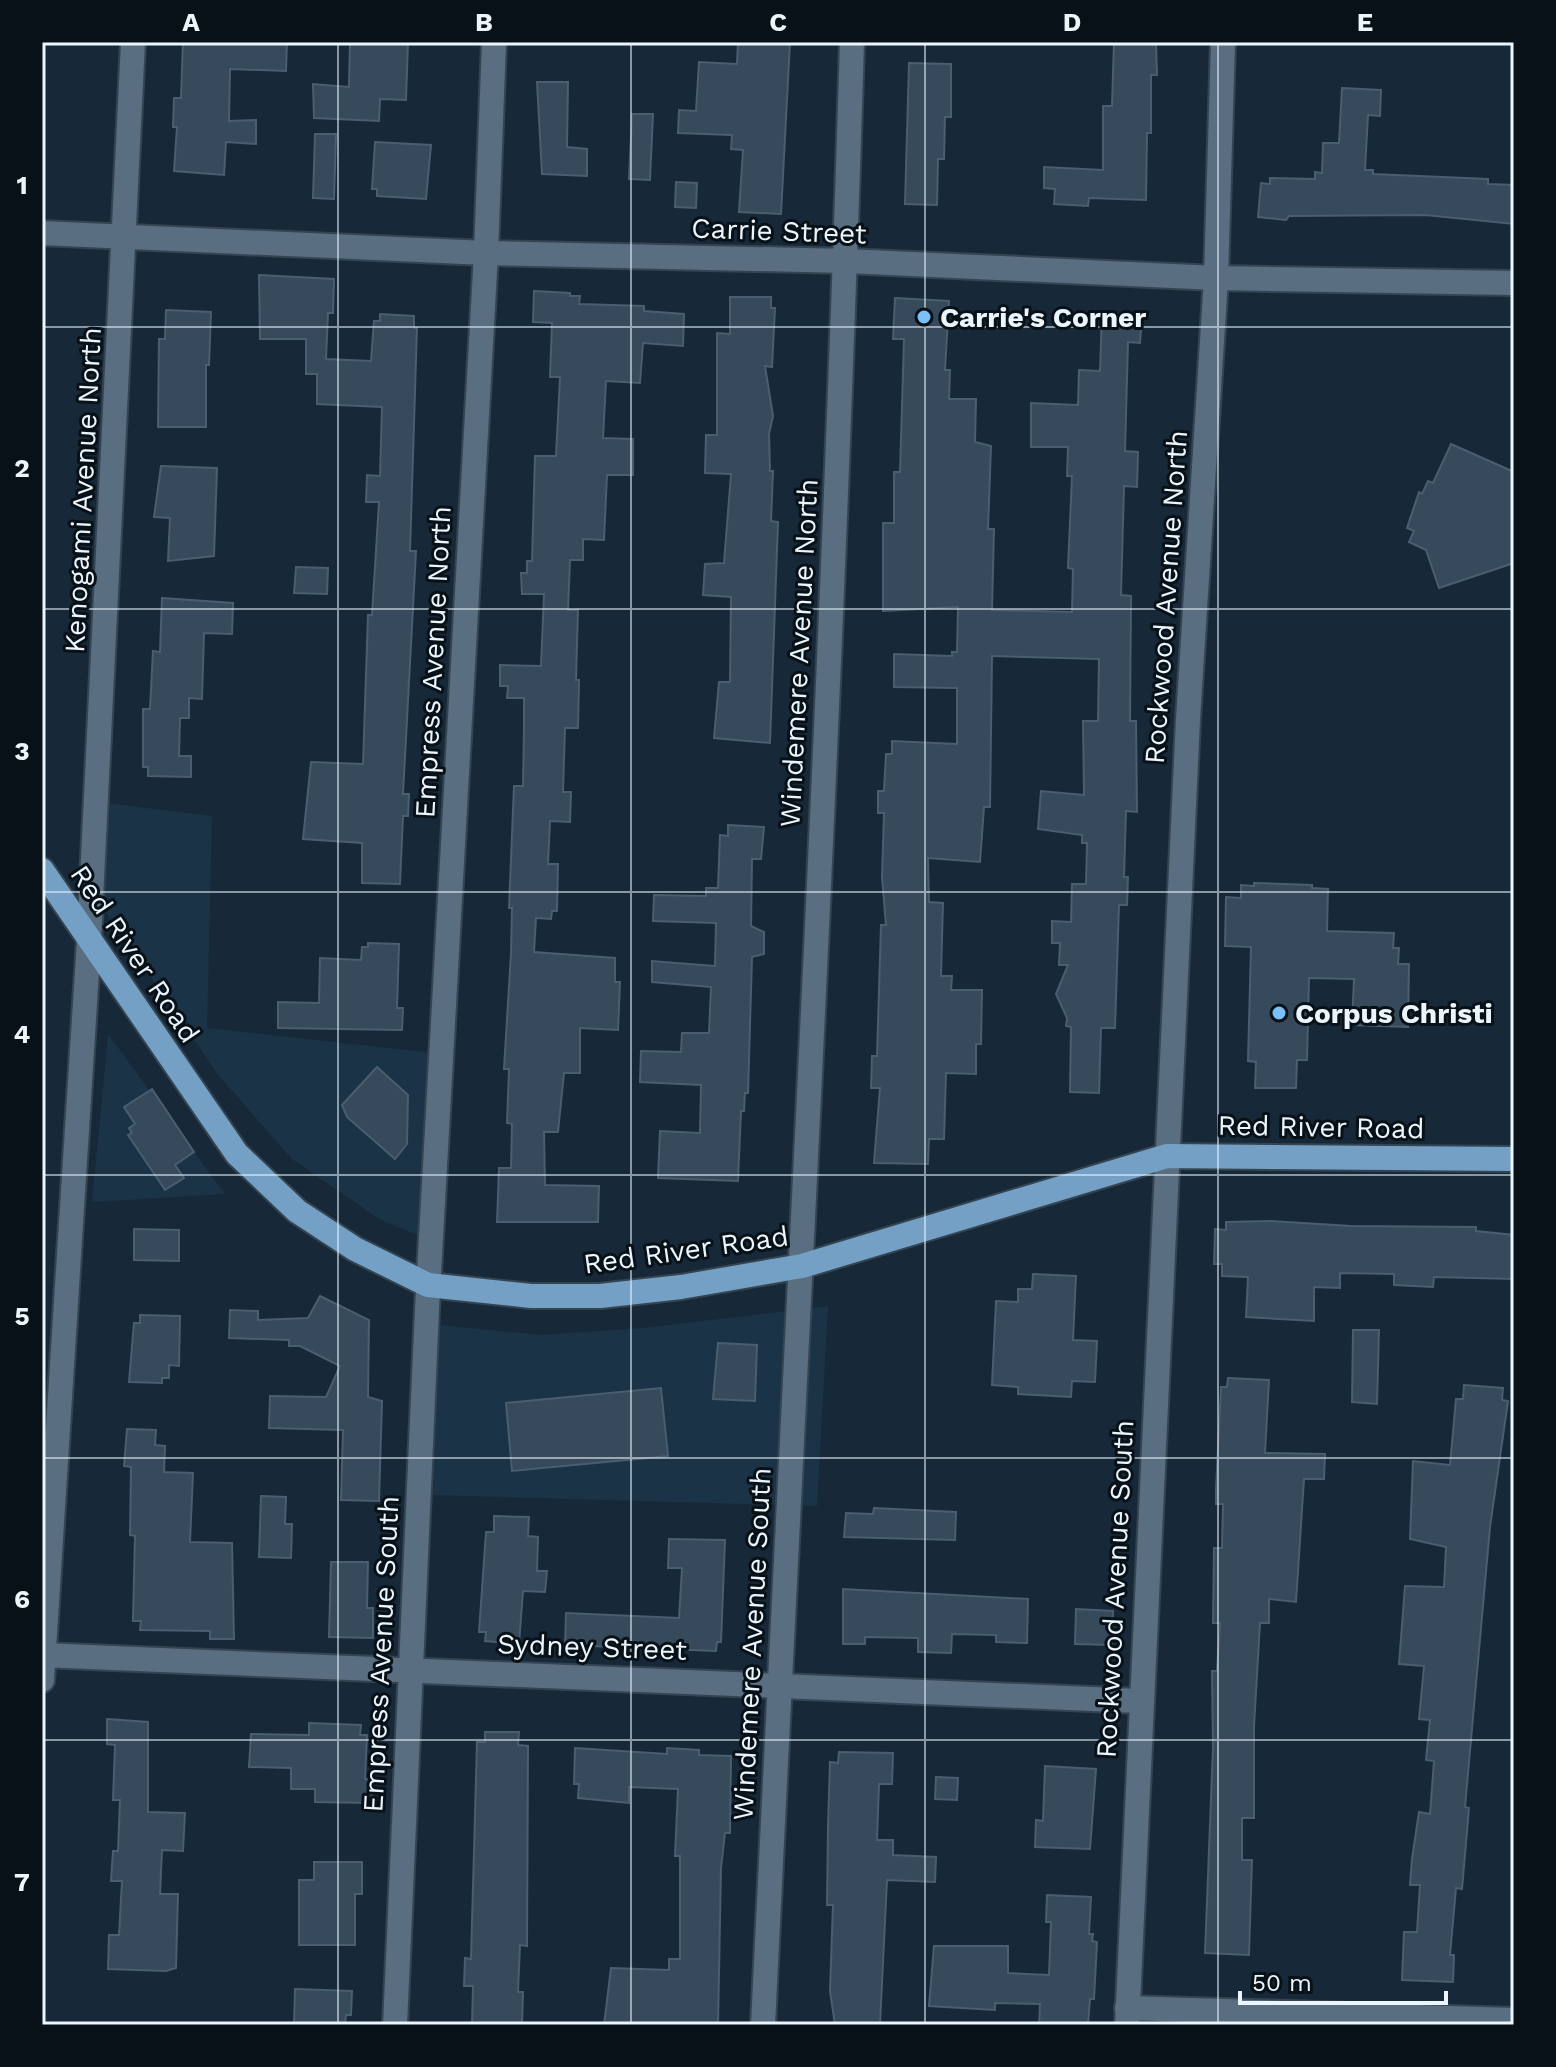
<svg xmlns="http://www.w3.org/2000/svg" width="1556" height="2067" font-family="'Work Sans',sans-serif">
	<rect width="100%" height="100%" fill="#172939"/>
	<g fill="#1a3347">
		<polygon points="105,803 212,816 207,1028 434,1053 439,1244 379,1219 292,1159 219,1076 101,906"/>
		<polygon points="108,1034 225,1194 92,1202"/>
		<polygon points="828,1306 817,1506 433,1495 439,1325 541,1335 644,1328"/>
	</g>
	<g fill="#364a5b" stroke="#495e6f" stroke-width="2">
		<polygon points="183,42 287,42 286,71 230,69 229,121 256,120 256,144 226,142 224,175 174,171 177,127 173,127 174,98 181,98"/>
		<polygon points="350,42 408,42 406,100 380,99 379,121 314,118 313,84 349,87"/>
		<polygon points="738,42 790,42 781,214 739,212 743,150 731,149 732,135 678,133 679,110 696,111 699,62 737,64"/>
		<polygon points="1114,42 1156,43 1157,75 1151,75 1151,133 1147,133 1146,200 1089,198 1088,206 1054,204 1055,189 1044,188 1044,167 1103,170 1103,106 1112,106"/>
		<polygon points="909,63 951,64 951,117 945,117 944,159 938,159 937,205 905,204"/>
		<polygon points="537,82 568,82 567,147 587,149 587,176 542,174"/>
		<polygon points="1342,88 1381,90 1380,116 1368,115 1365,170 1373,170 1373,174 1488,179 1488,184 1514,185 1514,224 1425,215 1289,216 1286,220 1258,217 1261,183 1270,184 1270,178 1315,179 1315,172 1322,173 1323,143 1339,143"/>
		<polygon points="632,114 653,114 650,180 629,179"/>
		<polygon points="315,134 336,134 334,199 313,198"/>
		<polygon points="375,142 431,145 426,199 377,196 377,189 372,189"/>
		<polygon points="676,182 697,183 696,208 675,207"/>
		<polygon points="259,275 334,279 333,313 328,313 326,359 371,361 374,321 380,321 380,314 414,316 414,328 417,328 410,551 416,551 403,794 409,794 408,816 403,816 400,884 362,883 362,843 303,839 311,762 363,764 368,615 372,615 379,502 366,502 367,475 380,476 382,407 317,404 317,374 306,374 306,339 260,339"/>
		<polygon points="534,291 570,293 570,296 580,296 579,304 644,306 644,311 684,314 683,346 643,343 640,383 606,381 603,438 633,439 633,475 607,475 604,540 583,539 583,560 570,560 568,610 578,610 576,680 579,680 578,728 565,728 563,792 571,792 570,822 550,821 548,864 558,864 557,911 552,911 551,919 536,918 534,952 615,958 615,982 620,982 618,1030 580,1028 580,1073 564,1073 558,1132 544,1132 545,1185 599,1186 598,1222 497,1222 499,1168 511,1168 512,1124 507,1123 509,1069 504,1069 511,953 512,908 509,908 514,786 523,786 524,727 524,698 507,698 508,686 500,686 500,665 541,666 544,594 522,594 521,573 527,573 527,561 532,561 535,456 556,456 560,377 550,377 552,323 533,322"/>
		<polygon points="730,297 771,297 771,308 775,308 772,367 765,366 773,416 769,434 770,471 773,471 771,521 778,522 770,743 714,738 719,682 730,682 731,597 703,595 705,564 724,563 731,474 705,473 706,435 717,435 717,333 730,334"/>
		<polygon points="895,298 949,301 945,370 950,370 949,399 976,399 975,442 991,446 988,529 994,529 992,610 1072,612 1073,569 1068,568 1072,476 1067,476 1068,447 1031,447 1031,403 1078,405 1079,370 1100,371 1102,313 1142,315 1140,343 1128,342 1125,451 1138,452 1137,487 1124,486 1121,595 1131,596 1130,721 1136,721 1137,812 1126,811 1124,877 1128,877 1127,905 1119,905 1115,1028 1101,1028 1099,1093 1070,1092 1071,1027 1066,1026 1067,1018 1056,994 1068,965 1059,965 1060,943 1052,943 1052,921 1071,922 1072,884 1086,884 1087,843 1082,843 1082,835 1038,829 1041,791 1084,795 1083,721 1098,721 1099,659 992,656 990,807 984,807 980,862 928,858 929,902 943,903 941,976 952,976 951,990 982,990 981,1044 976,1044 976,1074 946,1073 944,1139 929,1139 928,1164 874,1163 880,1088 871,1088 872,1056 877,1056 881,925 886,925 882,877 884,813 878,813 878,791 884,791 886,754 892,754 892,741 957,744 957,688 894,687 894,654 952,656 952,652 957,652 958,607 883,611 883,523 894,523 894,472 900,472 904,339 893,339"/>
		<polygon points="166,310 211,312 209,365 206,365 206,427 158,427 159,339 165,339"/>
		<polygon points="1451,444 1514,472 1514,563 1439,588 1426,550 1409,542 1414,531 1407,528 1419,492 1422,494 1428,481 1433,483"/>
		<polygon points="161,466 217,468 214,556 168,561 170,518 154,517"/>
		<polygon points="296,567 328,568 327,594 294,593"/>
		<polygon points="162,598 233,603 232,634 204,633 202,699 189,698 189,718 180,718 179,756 191,756 191,777 148,776 148,767 143,767 143,709 150,709 153,651 160,652"/>
		<polygon points="728,825 764,827 761,859 752,859 751,926 764,932 764,954 752,957 748,1093 745,1093 744,1111 741,1111 738,1181 658,1178 660,1131 700,1133 701,1085 640,1082 641,1051 681,1052 682,1033 709,1033 711,987 652,982 652,961 715,966 716,923 653,921 654,895 706,896 706,888 718,888 720,835 728,836"/>
		<polygon points="1254,883 1312,885 1312,888 1328,889 1327,931 1394,933 1393,948 1399,948 1398,964 1409,964 1408,1027 1352,1025 1354,979 1309,978 1307,1060 1297,1060 1296,1088 1255,1088 1256,1062 1248,1061 1251,947 1225,946 1226,897 1241,898 1241,885 1254,886"/>
		<polygon points="368,943 399,944 397,1008 403,1008 402,1030 278,1028 278,1002 319,1003 320,958 361,960 362,947 368,947"/>
		<polygon points="377,1067 408,1095 407,1144 395,1159 347,1117 342,1105"/>
		<polygon points="152,1089 194,1152 175,1165 184,1178 165,1190 128,1135 132,1133 129,1128 135,1124 124,1107"/>
		<polygon points="1271,1221 1351,1226 1476,1227 1476,1231 1514,1235 1514,1279 1434,1277 1433,1287 1394,1285 1394,1274 1340,1273 1340,1288 1314,1287 1314,1321 1246,1317 1248,1277 1222,1276 1222,1264 1214,1264 1215,1229 1226,1230 1226,1222"/>
		<polygon points="134,1229 179,1230 179,1261 134,1260"/>
		<polygon points="1033,1274 1076,1276 1073,1340 1097,1341 1095,1382 1072,1381 1071,1397 1018,1394 1018,1387 992,1385 996,1301 1018,1302 1018,1289 1032,1289"/>
		<polygon points="320,1296 369,1320 368,1397 382,1401 379,1501 341,1500 343,1430 269,1428 270,1396 326,1397 340,1366 300,1346 289,1346 289,1340 229,1338 230,1310 258,1311 258,1320 308,1318"/>
		<polygon points="140,1315 180,1316 179,1366 169,1365 169,1378 162,1378 162,1383 129,1382 134,1323 140,1323"/>
		<polygon points="1353,1330 1379,1330 1377,1404 1352,1402"/>
		<polygon points="718,1343 757,1345 755,1401 713,1399"/>
		<polygon points="1228,1378 1269,1380 1265,1453 1325,1454 1324,1479 1304,1479 1296,1602 1269,1599 1269,1623 1260,1623 1254,1726 1254,1818 1242,1818 1242,1860 1252,1860 1249,1955 1205,1953 1213,1747 1212,1671 1217,1671 1220,1623 1213,1623 1214,1548 1222,1548 1223,1504 1216,1504 1216,1489 1221,1387 1227,1387"/>
		<polygon points="1464,1385 1503,1388 1502,1400 1508,1401 1490,1527 1465,1807 1469,1808 1462,1889 1456,1888 1450,1955 1454,1955 1453,1982 1402,1980 1404,1932 1417,1932 1420,1885 1410,1885 1412,1859 1419,1812 1430,1814 1434,1761 1426,1760 1430,1720 1419,1719 1424,1666 1399,1664 1405,1586 1444,1587 1446,1547 1410,1539 1413,1461 1450,1465 1456,1399 1463,1399"/>
		<polygon points="661,1388 668,1456 512,1471 506,1403"/>
		<polygon points="127,1429 156,1430 155,1445 165,1446 164,1472 193,1473 190,1542 232,1543 234,1639 210,1639 210,1631 140,1630 141,1621 133,1621 135,1536 130,1535 131,1467 124,1466"/>
		<polygon points="261,1496 286,1497 285,1524 292,1524 291,1558 259,1557"/>
		<polygon points="874,1508 956,1512 955,1540 844,1537 846,1513 873,1514"/>
		<polygon points="494,1516 529,1517 528,1536 538,1537 537,1571 547,1571 545,1592 523,1591 519,1644 485,1641 486,1632 479,1632 486,1532 494,1532"/>
		<polygon points="669,1539 725,1540 721,1642 717,1642 716,1651 565,1645 566,1613 679,1618 682,1568 668,1568"/>
		<polygon points="331,1562 368,1562 367,1608 373,1608 373,1638 329,1637"/>
		<polygon points="843,1589 1028,1599 1027,1643 996,1642 996,1635 952,1634 951,1653 918,1652 918,1638 865,1637 865,1644 843,1644"/>
		<polygon points="1076,1609 1113,1611 1112,1645 1075,1644"/>
		<polygon points="107,1719 148,1722 148,1812 185,1813 183,1851 162,1850 160,1894 178,1894 176,1968 166,1971 108,1969 109,1935 119,1935 122,1881 111,1881 113,1851 118,1851 120,1800 113,1800 115,1745 107,1744"/>
		<polygon points="309,1723 361,1725 360,1735 367,1735 365,1779 373,1779 372,1803 315,1802 315,1789 291,1789 291,1768 249,1767 251,1734 309,1735"/>
		<polygon points="485,1732 519,1732 518,1745 528,1746 527,1946 520,1945 518,1992 523,1992 522,2025 472,2025 473,1986 464,1986 465,1958 471,1959 477,1742 485,1742"/>
		<polygon points="575,1748 667,1754 667,1748 699,1750 699,1755 731,1756 730,1833 725,1833 721,1868 718,2025 604,2025 611,1968 669,1970 669,1959 680,1959 680,1856 675,1856 678,1789 629,1787 629,1803 578,1798 579,1784 574,1784"/>
		<polygon points="839,1752 893,1753 892,1784 879,1784 877,1840 893,1840 893,1855 936,1857 935,1882 887,1880 880,2025 835,2025 830,1991 833,1905 827,1905 828,1826 830,1762 838,1763"/>
		<polygon points="1045,1766 1096,1769 1090,1849 1035,1847 1036,1820 1043,1821"/>
		<polygon points="936,1777 958,1778 957,1800 935,1799"/>
		<polygon points="314,1862 362,1862 362,1894 355,1894 355,1945 299,1945 299,1880 314,1880"/>
		<polygon points="1047,1895 1091,1897 1089,1934 1093,1934 1092,1941 1097,1942 1094,1999 1090,1999 1088,2025 1039,2025 1040,2004 995,2003 995,2010 929,2006 934,1946 1008,1946 1008,1973 1049,1975 1051,1922 1046,1922"/>
		<polygon points="295,1989 352,1991 351,2015 346,2015 345,2025 294,2025"/>
	</g>
	<g fill="none" stroke-linecap="round" stroke-linejoin="round">
		<g stroke="#354451" stroke-width="28">
			<g id="minor">
				<polyline points="42,233 486,253 847,261 1216,278 1514,283"/>
				<polyline points="42,1655 1139,1701"/>
				<polyline points="42,1680 89,940 133,42"/>
				<polyline points="1127,2008 1514,2020"/>
				<polyline points="395,2025 427,1309 486,253 494,42"/>
				<path d="M 763,2025 C 795,1364 832,703 852,42"/>
				<polyline points="1127,2025 1188,719 1216,278 1223,42"/>
			</g>
		</g>
		<g stroke="#354451" stroke-width="28">
			<polyline id="major" points="42,870 237,1154 297,1211 355,1249 428,1285 531,1296 600,1296 681,1287 802,1266 1167,1156 1514,1159"/>
		</g>
		<use href="#minor" stroke="#596e81" stroke-width="24"/>
		<use href="#major" stroke="#75a0c5" stroke-width="24"/>
	</g>
	<path fill="none" stroke="#ebf5fd" stroke-width="2" stroke-opacity="0.55" d="M 338,42 L 338,2025M 631,42 L 631,2025M 925,42 L 925,2025M 1218,42 L 1218,2025M 42,327 L 1514,327M 42,609 L 1514,609M 42,892 L 1514,892M 42,1175 L 1514,1175M 42,1458 L 1514,1458M 42,1740 L 1514,1740"/>
	<g fill="#7abff8" stroke="#091118" stroke-width="3">
		<circle cx="924" cy="317" r="8"/>
		<circle cx="1279" cy="1013" r="8"/>
	</g>
	<g text-anchor="middle" dominant-baseline="central" stroke-width="6" stroke-linejoin="round" paint-order="stroke">
		<g font-size="28" fill="#ebf5fd" stroke="#091118">
			<text transform="translate(779 231) rotate(2)">Carrie Street</text>
			<text transform="translate(83 490) rotate(-87)">Kenogami Avenue North</text>
			<text transform="translate(1166 597) rotate(-86)">Rockwood Avenue North</text>
			<text transform="translate(799 653) rotate(-87)">Windemere Avenue North</text>
			<text transform="translate(433 662) rotate(-87)">Empress Avenue North</text>
			<text transform="translate(135 954) rotate(56)">Red River Road</text>
			<text transform="translate(1321 1127) rotate(1)">Red River Road</text>
			<text transform="translate(686 1250) rotate(-8)">Red River Road</text>
			<text transform="translate(1115 1589) rotate(-87)">Rockwood Avenue South</text>
			<text transform="translate(752 1644) rotate(-87)">Windemere Avenue South</text>
			<text transform="translate(592 1647) rotate(2)">Sydney Street</text>
			<text transform="translate(381 1654) rotate(-87)">Empress Avenue South</text>
		</g>
		<g font-size="28" font-weight="bold" fill="#ebf5fd" stroke="#091118" text-anchor="start">
			<text x="940" y="317">Carrie's Corner</text>
			<text x="1295" y="1013">Corpus Christi</text>
		</g>
	</g>
	<rect width="1556" height="2067" fill="none" stroke="#091118" stroke-width="88"/>
	<path d="M1240 1991v12h206v-12" fill="none" stroke="#ebf5fd" stroke-width="4"/>
	<text x="1252" y="1991" font-size="24" fill="#ebf5fd" stroke="#091118" stroke-width="6" paint-order="stroke">50 m</text>
	<rect x="44" y="44" width="1468" height="1979" fill="none" stroke="#ebf5fd" stroke-width="3"/>
	<g font-size="26" text-anchor="middle" font-weight="bold" fill="#ebf5fd">
		<text x="191" y="31">A</text>
		<text x="484" y="31">B</text>
		<text x="778" y="31">C</text>
		<text x="1072" y="31">D</text>
		<text x="1365" y="31">E</text>
		<text x="22" y="194">1</text>
		<text x="22" y="477">2</text>
		<text x="22" y="760">3</text>
		<text x="22" y="1043">4</text>
		<text x="22" y="1325">5</text>
		<text x="22" y="1608">6</text>
		<text x="22" y="1891">7</text>
	</g>
</svg>
